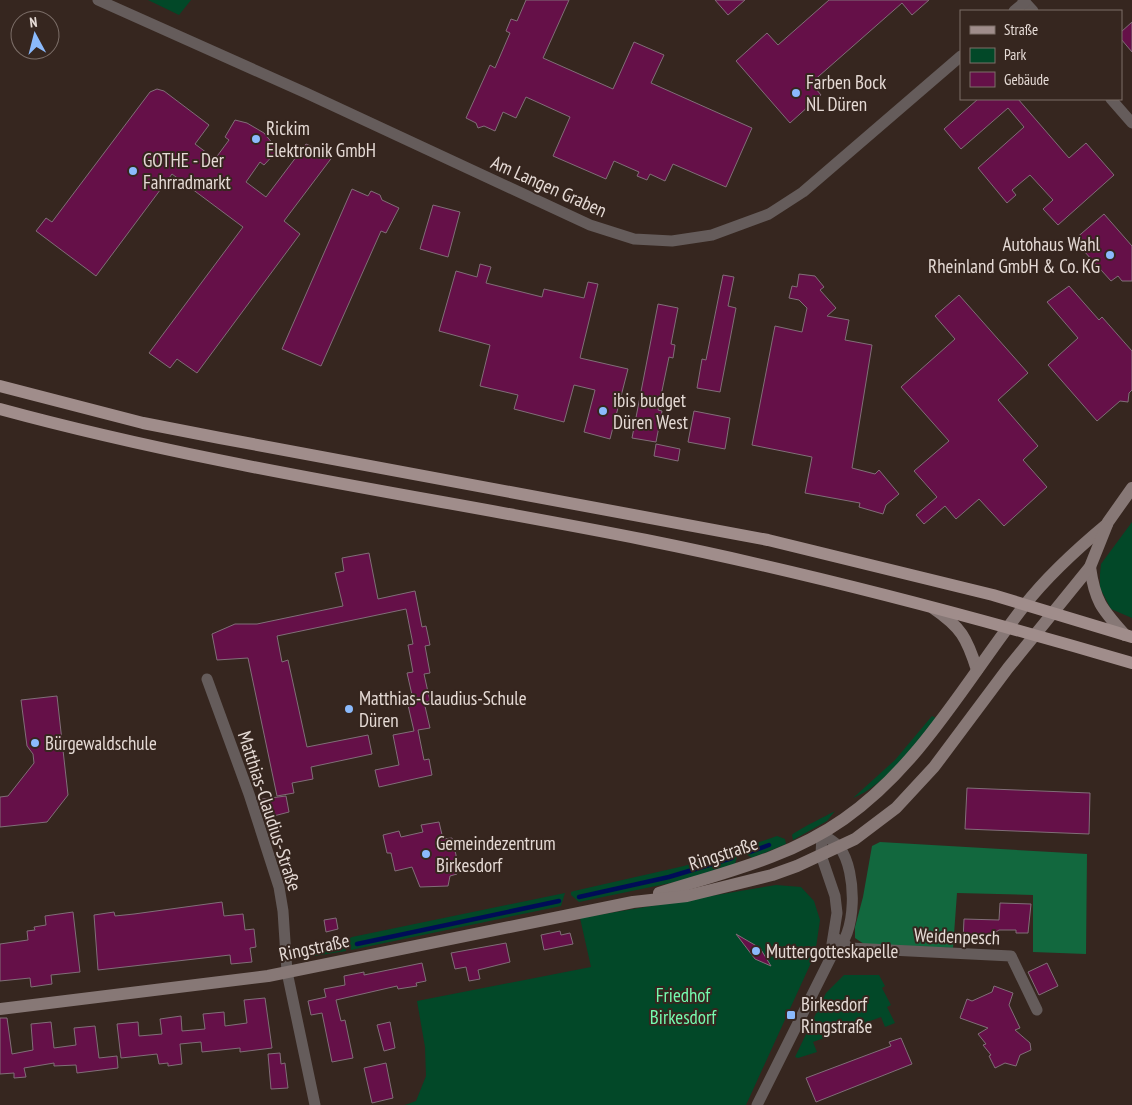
<svg xmlns="http://www.w3.org/2000/svg" width="1132" height="1105" font-family="'PT Sans Narrow',sans-serif">
	<rect width="100%" height="100%" fill="#36261f"/>
	<g fill="#024828">
		<polygon points="148,0 191,0 179,15"/>
		<polygon points="1132,522 1132,618 1111,609 1100,588 1100,574 1101,564"/>
		<path d="M 932,716 L 936,718 C 915,743 885,786 853,798 L 895,760 Z"/>
		<path d="M 835,811 L 827,821 L 793,840 L 792,835 C 795,831 828,815 835,811 Z"/>
		<polygon points="777,836 785,839 786,844 752,858 743,852 742,848"/>
		<polygon points="736,850 737,857 735,864 675,882 579,902 571,895 571,892 574,891 684,866"/>
		<polygon points="776,885 801,887 814,901 820,920 815,954 746,1105 405,1105 416,1101 426,1076 425,1047 417,1001 591,967 580,918"/>
		<polygon points="565,893 561,906 351,950 350,945 345,945 346,951 302,958 329,950 352,937"/>
		<polygon points="844,975 879,975 885,986 882,988 891,1005 887,1007 895,1023 885,1027 881,1017 813,1042 817,1052 798,1058 795,1057 826,993"/>
	</g>
	<polygon fill="#12683e" points="880,842 1087,854 1086,954 1033,952 1033,895 957,893 953,948 864,944 855,938 855,927 863,897 872,846"/>
	<g fill="none" stroke-linecap="round" stroke-linejoin="round">
		<g stroke="#000d57" stroke-width="4.5">
			<polyline points="750,852 769,845"/>
			<polyline points="579,897 669,877 732,858"/>
			<polyline points="357,944 559,901"/>
		</g>
	</g>
	<g fill="#651048" stroke="#816e78">
		<polygon points="526,0 569,0 543,58 613,89 634,42 664,55 651,83 752,128 726,187 673,164 665,181 650,174 647,180 637,176 639,172 614,161 606,179 553,156 570,117 526,97 516,118 503,112 495,131 484,126 478,128 476,123 466,118 490,65 495,68 510,33 506,31 511,19 517,21"/>
		<polygon points="715,0 745,0 728,15"/>
		<polygon points="829,0 929,0 912,15 902,3 811,83 821,95 790,123 736,61 767,33 778,45"/>
		<polygon points="1132,22 1132,52 1121,39 1121,32"/>
		<polygon points="157,89 164,91 209,125 195,144 215,159 229,140 225,137 235,120 247,123 264,133 278,150 264,165 260,162 246,182 266,197 306,144 333,156 284,221 300,234 197,373 177,359 170,368 149,353 243,227 172,174 96,276 36,231 46,218 52,222 150,92"/>
		<polygon points="978,99 1018,99 1069,158 1086,143 1114,175 1058,225 1043,209 1053,200 1030,175 1012,190 1016,195 1007,203 978,168 1024,127 1008,108 961,149 944,129"/>
		<polygon points="352,189 368,196 371,191 380,195 382,200 399,208 386,233 381,231 321,366 282,349"/>
		<polygon points="433,205 460,212 448,257 420,249"/>
		<polygon points="1104,214 1132,246 1132,281 1122,281 1118,276 1111,281 1074,240"/>
		<polygon points="480,264 491,267 486,283 542,297 544,289 584,298 588,282 598,284 580,358 628,369 610,439 584,432 595,390 574,385 564,422 514,409 518,395 480,386 490,345 439,331 456,271 477,277"/>
		<polygon points="799,274 815,276 824,287 820,290 836,308 827,316 849,320 845,340 872,345 852,468 875,474 879,470 899,494 886,505 883,514 859,507 860,503 805,493 812,457 752,445 775,326 802,332 807,308 799,300 789,298 792,286 797,287"/>
		<polygon points="723,275 734,277 728,306 736,308 720,392 697,388 702,359 706,360"/>
		<polygon points="1069,286 1099,320 1102,317 1132,351 1132,390 1129,393 1128,402 1120,401 1097,421 1048,365 1078,338 1047,302"/>
		<polygon points="959,295 1028,373 998,400 1038,446 1023,460 1047,487 1004,526 979,499 956,519 945,506 924,524 916,515 937,497 914,471 949,441 901,387 955,339 935,316"/>
		<polygon points="658,304 678,308 671,344 675,345 673,358 669,357 658,410 662,411 656,442 632,438"/>
		<polygon points="694,411 730,418 725,449 688,442"/>
		<polygon points="656,444 680,449 678,461 654,456"/>
		<polygon points="369,553 378,599 415,591 422,627 426,626 430,645 425,646 430,673 424,674 430,701 424,702 430,728 418,730 424,760 429,759 432,775 379,787 375,770 399,765 393,735 414,731 407,701 413,699 407,673 413,672 408,645 413,644 406,609 277,636 282,662 288,660 307,747 368,735 372,754 311,767 313,779 292,783 294,793 277,796 248,658 217,660 212,634 235,624 257,624 343,606 335,573 344,571 342,558"/>
		<polygon points="57,696 68,795 47,822 0,827 0,797 8,796 34,763 33,754 27,746 21,700"/>
		<polygon points="967,788 1090,793 1089,834 965,829"/>
		<polygon points="286,796 289,812 266,818 262,799"/>
		<polygon points="439,822 443,839 452,838 456,855 457,874 450,876 448,886 420,887 412,867 395,871 391,853 387,853 383,835 399,831 401,837 423,832 421,825"/>
		<polygon points="222,902 224,916 243,914 245,930 254,929 256,947 250,948 252,962 231,964 230,955 98,970 94,915 114,912 115,916 134,914"/>
		<polygon points="1000,903 1031,904 1028,933 1016,933 1016,930 999,930 988,937 988,941 963,941 964,919 999,920"/>
		<polygon points="73,912 80,972 51,975 52,984 31,987 30,978 0,981 0,944 28,940 27,931 35,930 34,927 46,925 45,916"/>
		<polygon points="336,918 338,929 326,932 324,920"/>
		<polygon points="560,931 561,935 570,933 573,944 544,950 541,935"/>
		<polygon points="736,934 760,948 771,966 755,959"/>
		<polygon points="506,943 510,962 478,970 480,979 469,981 466,967 455,969 451,953"/>
		<polygon points="422,963 426,981 416,983 417,986 398,989 397,986 336,1000 341,1021 345,1020 353,1058 332,1062 322,1013 311,1015 308,1001 326,997 324,989 345,985 344,976 364,972 364,975"/>
		<polygon points="1047,963 1058,986 1039,995 1028,972"/>
		<polygon points="994,986 1013,993 1009,1005 1020,1028 1015,1030 1030,1043 1031,1050 1020,1055 1016,1066 1005,1063 995,1068 989,1056 991,1055 983,1045 986,1044 978,1034 988,1028 960,1018 967,999 972,1001 992,992"/>
		<polygon points="265,998 272,1048 240,1052 240,1048 202,1052 201,1042 180,1044 182,1064 168,1066 168,1063 159,1064 157,1054 121,1058 117,1024 138,1022 139,1036 162,1034 160,1019 181,1016 182,1031 205,1029 203,1014 224,1012 225,1026 247,1023 244,1000"/>
		<polygon points="0,1018 7,1018 12,1054 33,1050 31,1024 51,1022 54,1048 76,1045 74,1028 95,1026 99,1058 117,1056 118,1068 77,1073 76,1065 54,1066 54,1063 24,1068 26,1077 14,1078 14,1073 0,1074"/>
		<polygon points="390,1022 395,1048 384,1051 377,1025"/>
		<polygon points="901,1038 912,1064 816,1102 806,1078 891,1046 889,1042"/>
		<polygon points="280,1053 281,1064 285,1063 288,1088 271,1089 268,1054"/>
		<polygon points="386,1063 393,1098 372,1103 364,1068"/>
	</g>
	<g fill="none" stroke-linecap="round" stroke-linejoin="round">
		<g stroke="#655c5b" stroke-width="11">
			<polyline points="98,0 306,93 590,225 634,239 672,241 712,235 769,214 803,192 961,56"/>
			<polyline points="1023,0 1033,11"/>
			<polyline points="1014,11 1025,2"/>
			<polyline points="1111,99 1132,123"/>
			<polyline points="207,679 249,794 279,887 283,911 287,972 315,1105"/>
			<polyline points="822,834 821,855 835,896 837,913 832,944"/>
			<polyline points="834,937 850,948 1011,956 1037,1010"/>
			<path d="M 757,1105 L 833,953 C 858,937 857,871 840,848 C 836,842 827,838 822,834"/>
		</g>
		<g stroke="#877876" stroke-width="12">
			<path d="M 1090,567 C 1095,602 1102,609 1125,635"/>
			<path d="M 933,608 C 961,627 967,638 977,670"/>
			<path d="M 659,893 C 722,873 789,858 844,819 C 921,765 967,679 1024,606 C 1048,575 1077,549 1107,524"/>
			<polyline points="0,1009 268,976 633,902 687,896 772,875 797,866 855,839 896,808 934,767 1008,668 1090,567 1108,522 1132,488"/>
		</g>
		<g stroke="#a08d8b" stroke-width="12">
			<polyline points="0,386 143,423 220,438 768,540 993,595 1132,637"/>
			<path d="M 0,409 C 213,467 430,497 646,540 C 810,573 972,616 1132,663"/>
		</g>
	</g>
	<g fill="#8bbafc" stroke="#36261f" stroke-width="2">
		<circle cx="796" cy="93" r="5"/>
		<circle cx="256" cy="139" r="5"/>
		<circle cx="133" cy="171" r="5"/>
		<circle cx="1110" cy="255" r="5"/>
		<circle cx="603" cy="411" r="5"/>
		<circle cx="349" cy="709" r="5"/>
		<circle cx="35" cy="743" r="5"/>
		<circle cx="426" cy="854" r="5"/>
		<circle cx="756" cy="951" r="5"/>
		<rect x="786" y="1010" width="10" height="10" rx="2.5"/>
	</g>
	<g text-anchor="middle" dominant-baseline="central" stroke-width="4" stroke-linejoin="round" paint-order="stroke">
		<g font-size="19" fill="#e5dad5" stroke="#36261f" text-anchor="start">
			<text x="806" y="82">Farben Bock<tspan x="806" dy="22">NL Düren</tspan></text>
			<text x="266" y="128">Rickim<tspan x="266" dy="22">Elektronik GmbH</tspan></text>
			<text x="143" y="160">GOTHE - Der<tspan x="143" dy="22">Fahrradmarkt</tspan></text>
			<text x="1100" y="244" text-anchor="end">Autohaus Wahl<tspan x="1100" dy="22">Rheinland GmbH &amp; Co. KG</tspan></text>
			<text x="613" y="400">ibis budget<tspan x="613" dy="22">Düren West</tspan></text>
			<text x="359" y="698">Matthias-Claudius-Schule<tspan x="359" dy="22">Düren</tspan></text>
			<text x="45" y="743">Bürgewaldschule</text>
			<text x="436" y="843">Gemeindezentrum<tspan x="436" dy="22">Birkesdorf</tspan></text>
			<text x="766" y="951">Muttergotteskapelle</text>
			<text x="801" y="1004">Birkesdorf<tspan x="801" dy="22">Ringstraße</tspan></text>
		</g>
		<g font-size="19" fill="#e5dad5" stroke="#36261f">
			<text transform="translate(549 186) rotate(24)">Am Langen Graben</text>
			<text transform="translate(270 811) rotate(72)">Matthias-Claudius-Straße</text>
			<text transform="translate(723 853) rotate(-18)">Ringstraße</text>
			<text transform="translate(957 936) rotate(2)">Weidenpesch</text>
			<text transform="translate(314 947) rotate(-12)">Ringstraße</text>
		</g>
		<g font-size="19" fill="#75fbaf" stroke="#36261f">
			<text x="683" y="995">Friedhof<tspan x="683" dy="22">Birkesdorf</tspan></text>
		</g>
	</g>
	<rect x="960" y="10" width="162" height="90" fill="#36261f" stroke="#7c6e68"/>
	<rect x="970" y="26" width="25" height="8" fill="#a08d8b" stroke="#7c6e68"/>
	<text x="1004" y="35" font-size="15" fill="#e5dad5">Straße</text>
	<rect x="970" y="48" width="25" height="15" fill="#024828" stroke="#7c6e68"/>
	<text x="1004" y="60" font-size="15" fill="#e5dad5">Park</text>
	<rect x="970" y="72" width="25" height="15" fill="#651048" stroke="#7c6e68"/>
	<text x="1004" y="85" font-size="15" fill="#e5dad5">Gebäude</text>
	<g transform="translate(35 35) rotate(353)"><circle r="24" fill="#36261f" stroke="#7c6e68"/>
	<path d="M0-4L9 19L0 12L-9 19Z" fill="#8bbafc"/>
	<text y="-8" font-size="14" font-weight="bold" text-anchor="middle" fill="#e5dad5">N</text>
	</g>
</svg>
